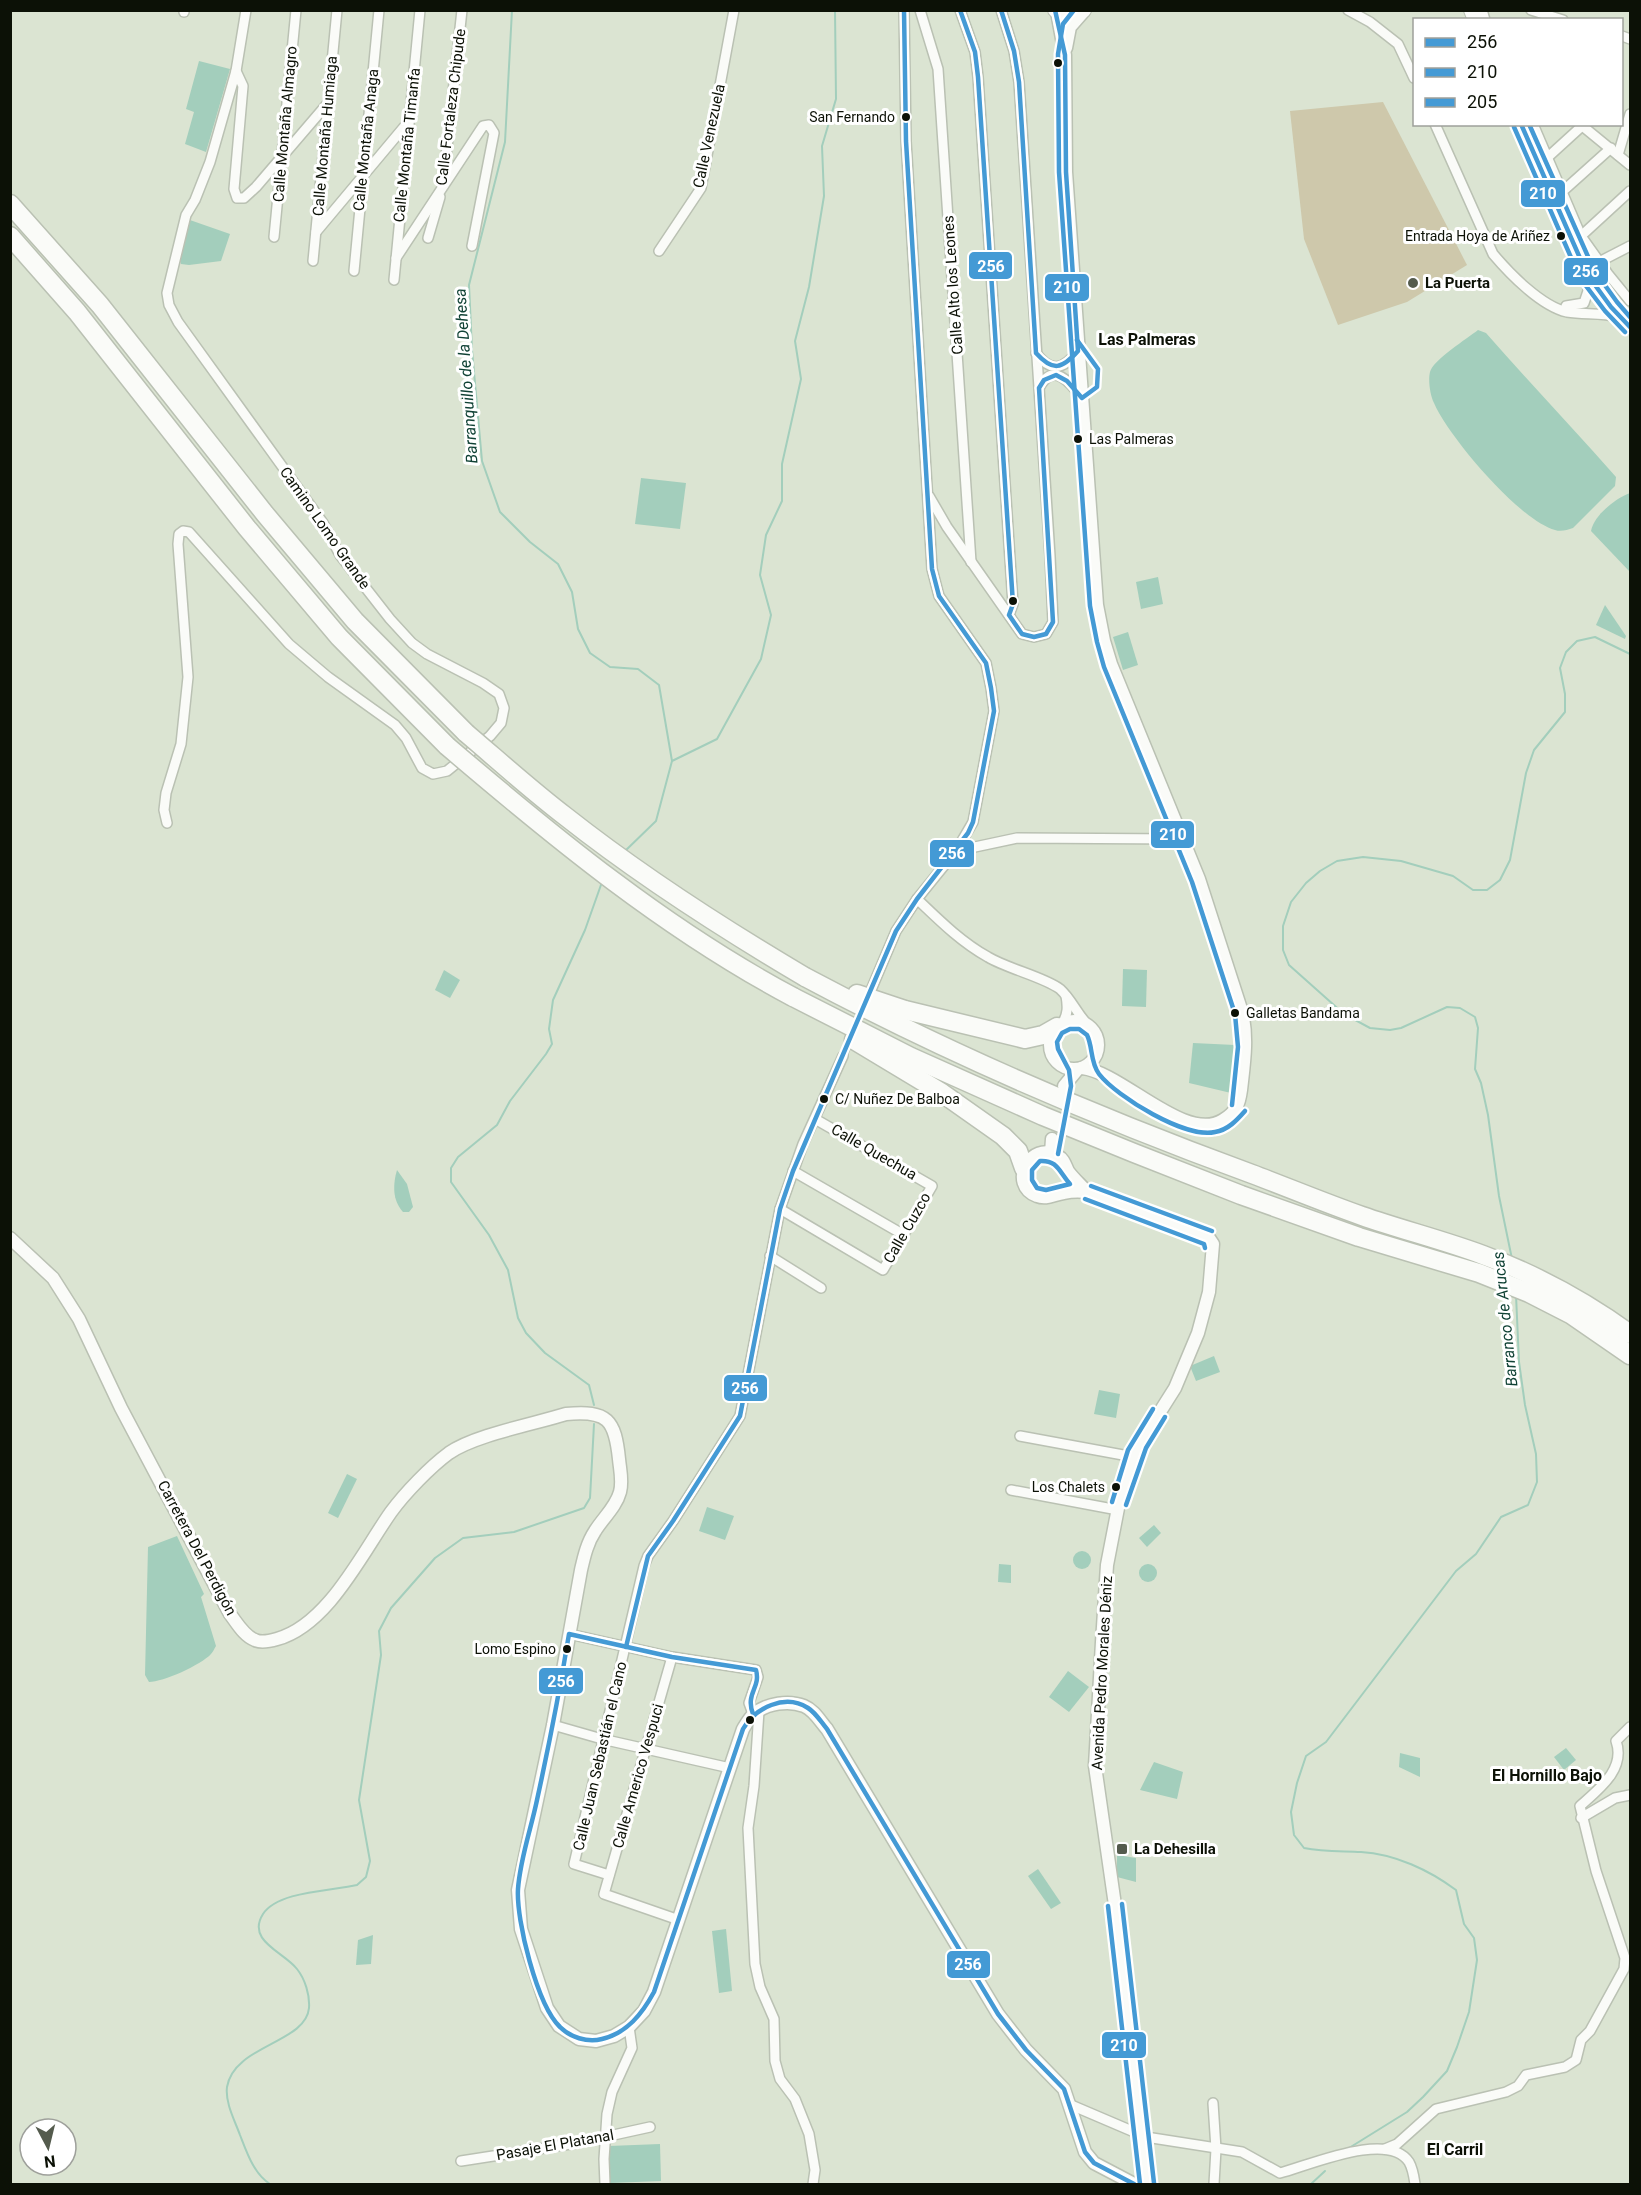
<svg xmlns="http://www.w3.org/2000/svg" width="1641" height="2195" font-family="Roboto,sans-serif">
	<rect width="100%" height="100%" fill="#dbe4d2"/>
	<polygon fill="#cec8ab" points="1383,102 1467,265 1407,302 1338,325 1304,239 1290,111"/>
	<g fill="#a3cebc">
		<polygon points="199,61 230,69 206,152 185,144 194,112 186,109"/>
		<polygon points="187,219 230,234 221,261 189,265 181,264 179,258"/>
		<path d="M 1478,330 L 1486,333 C 1529,382 1573,428 1616,477 L 1615,486 L 1573,528 C 1567,530 1561,532 1555,530 C 1520,521 1448,436 1434,403 C 1430,395 1428,380 1430,372 C 1433,360 1468,338 1478,330 Z"/>
		<polygon points="641,478 686,483 680,529 635,524"/>
		<path d="M 1630,493 L 1630,572 L 1591,531 C 1594,515 1616,498 1630,493 Z"/>
		<polygon points="1158,577 1163,604 1141,609 1136,582"/>
		<polygon points="1605,605 1626,636 1625,639 1596,625"/>
		<polygon points="1128,632 1138,665 1123,670 1113,637"/>
		<polygon points="1123,969 1147,970 1146,1007 1122,1006"/>
		<polygon points="444,970 460,980 450,998 435,990"/>
		<polygon points="1193,1043 1235,1045 1231,1093 1189,1083"/>
		<path d="M 397,1170 L 407,1184 L 413,1207 L 409,1212 L 403,1212 C 392,1200 393,1184 397,1170 Z"/>
		<polygon points="1214,1356 1220,1372 1196,1381 1190,1366"/>
		<polygon points="1099,1390 1120,1394 1116,1418 1094,1414"/>
		<polygon points="347,1474 357,1479 338,1518 328,1513"/>
		<polygon points="707,1507 734,1516 725,1540 699,1531"/>
		<polygon points="1154,1525 1161,1533 1147,1547 1139,1538"/>
		<path d="M 177,1536 L 204,1594 L 201,1597 L 216,1646 C 214,1649 213,1652 211,1654 C 201,1665 163,1682 149,1682 L 145,1675 L 148,1547 Z"/>
		<circle cx="1082" cy="1560" r="9"/>
		<circle cx="1148" cy="1573" r="9"/>
		<polygon points="999,1564 1011,1565 1011,1583 998,1582"/>
		<polygon points="1068,1671 1089,1687 1069,1712 1049,1697"/>
		<polygon points="1566,1748 1576,1760 1564,1770 1554,1757"/>
		<polygon points="1400,1753 1420,1758 1420,1777 1399,1767"/>
		<polygon points="1154,1762 1183,1772 1177,1799 1140,1790"/>
		<polygon points="1117,1855 1136,1858 1136,1882 1117,1877"/>
		<polygon points="1038,1869 1061,1903 1051,1909 1028,1876"/>
		<polygon points="726,1929 732,1991 719,1993 712,1931"/>
		<polygon points="373,1935 371,1964 356,1965 358,1940"/>
		<polygon points="660,2144 661,2181 610,2183 609,2146"/>
	</g>
	<g fill="none" stroke-linecap="round" stroke-linejoin="round">
		<g stroke="#a3cebc" stroke-width="2">
			<polyline points="512,10 505,142 469,285 472,350 482,461 500,512 530,542 558,564 572,592 578,629 590,653 610,667 638,669 659,685 672,761 656,821 624,852"/>
			<polyline points="672,761 717,739 761,659 771,615 760,575 766,535 782,501 782,464 801,379 795,341 809,287 824,196 822,146 836,99 835,10"/>
			<polyline points="1512,1259 1499,1196 1488,1115 1481,1083 1475,1069 1478,1028 1475,1017 1460,1008 1447,1007 1401,1028 1390,1030 1370,1028 1344,1014 1289,965 1283,950 1283,926 1291,902 1306,883 1320,871 1337,861 1363,857 1401,861 1453,876 1473,890 1487,890 1500,880 1510,860 1526,773 1534,750 1565,712 1565,694 1560,668 1566,652 1577,641 1595,637 1630,654"/>
			<polyline points="594,1405 589,1385 545,1353 526,1333 518,1318 508,1270 489,1235 451,1182 451,1168 458,1157 497,1125 510,1101 546,1054 552,1044 549,1029 553,1000 585,930 602,882"/>
			<path d="M 1349,2148 L 1407,2112 L 1423,2097 L 1447,2071 L 1457,2047 L 1469,2012 L 1477,1960 L 1474,1938 L 1464,1924 L 1456,1890 C 1429,1870 1395,1854 1361,1852 C 1341,1851 1323,1852 1304,1848 L 1294,1835 L 1291,1812 L 1297,1783 L 1306,1756 L 1326,1742 L 1456,1571 L 1476,1554 L 1501,1517 L 1528,1505 L 1537,1482 L 1536,1454 L 1525,1405 L 1519,1362 L 1516,1295"/>
			<path d="M 270,2184 C 254,2174 247,2153 240,2135 C 235,2121 225,2103 227,2087 C 234,2045 306,2043 309,2008 C 310,1995 305,1979 297,1969 C 284,1952 246,1941 263,1914 C 278,1891 331,1891 357,1885 L 366,1877 L 370,1861 L 359,1800 L 381,1655 L 379,1631 L 391,1608 L 435,1558 L 463,1538 L 514,1532 L 584,1508 L 590,1498 L 594,1424"/>
			<polyline points="1311,2184 1325,2171"/>
		</g>
		<polyline stroke="#bcc4b3" stroke-width="9" stroke-dasharray="9 4.5" stroke-linecap="butt" points="843,1056 864,1006"/>
		<g stroke="#bac1b3" stroke-width="12">
			<g id="minor">
				<polyline points="920,10 938,69 971,562"/>
				<polyline points="960,10 975,52 978,77 1013,604 1009,615"/>
				<polyline points="1348,10 1370,22 1398,44 1414,78"/>
				<polyline points="1482,10 1485,20"/>
				<polyline points="1531,10 1563,20"/>
				<polyline points="184,12 184,10"/>
				<polyline points="1622,36 1630,39"/>
				<polyline points="236,71 243,86 234,189 237,198 244,198 256,187 328,103"/>
				<path d="M 1435,124 L 1493,254 C 1510,274 1541,306 1567,312 C 1584,315 1601,312 1618,317"/>
				<polyline points="1533,124 1581,236 1608,274 1630,301"/>
				<polyline points="1580,124 1630,165"/>
				<polyline points="1618,155 1630,114"/>
				<polyline points="1548,157 1582,126"/>
				<polyline points="443,184 462,10"/>
				<polyline points="1563,191 1611,148"/>
				<polyline points="316,232 409,121"/>
				<polyline points="1581,236 1630,191"/>
				<polyline points="274,237 296,10"/>
				<polyline points="428,238 440,197"/>
				<polyline points="659,251 701,188 734,10"/>
				<polyline points="396,258 483,126 489,125 494,133 472,246"/>
				<polyline points="313,261 337,10"/>
				<polyline points="1599,262 1630,246"/>
				<polyline points="354,271 379,10"/>
				<polyline points="394,280 420,10"/>
				<polyline points="1566,306 1584,303 1588,291 1587,276"/>
				<path d="M 1036,353 C 1051,373 1063,370 1078,351"/>
				<path d="M 1039,388 C 1053,361 1070,382 1082,398"/>
				<polyline points="929,496 947,527 1022,634 1034,637 1046,634 1053,622 1050,556 1019,82 1014,51 1001,10"/>
				<polyline points="167,823 164,810 166,793 181,744 188,677 178,544 179,534 183,531 189,532 289,644 328,677 395,725 406,738 422,768 433,774 447,771 490,736 501,723 504,708 499,694 483,683 427,654 412,643 390,619 340,555 323,523 178,322 169,305 167,293 186,215 195,200 210,162 236,71 246,10"/>
				<polyline points="956,851 1017,838 1181,839"/>
				<path d="M 917,899 C 939,920 961,942 988,957 C 1008,969 1044,977 1060,989 C 1072,1000 1077,1014 1088,1025"/>
				<polyline points="871,990 896,931 917,899 956,851 973,822 994,711 991,688 986,663 939,596 932,569 906,141 904,10"/>
				<path d="M 1062,1024 C 1068,1014 1068,1007 1066,996"/>
				<polyline points="793,1171 904,1235"/>
				<polyline points="780,1209 883,1270 932,1186 815,1119"/>
				<polyline points="770,1256 821,1288"/>
				<polyline points="1020,1436 1134,1457"/>
				<polyline points="1011,1490 1118,1510"/>
				<polyline points="569,1634 672,1657 756,1670 758,1677 749,1703 753,1714"/>
				<polyline points="672,1657 604,1894 679,1920"/>
				<polyline points="759,1711 754,1786 748,1828 755,1964 760,1987 774,2019 775,2061 780,2079 795,2099 809,2134 815,2170 813,2184"/>
				<polyline points="553,1725 602,1739 730,1768"/>
				<polyline points="1581,1818 1615,1798 1630,1795"/>
				<polyline points="609,1875 574,1864 644,1566 648,1556 673,1521 740,1416 780,1209 803,1144 843,1056"/>
				<polyline points="1213,2103 1216,2149 1214,2184"/>
				<path d="M 1071,2105 L 1146,2137 L 1242,2152 L 1280,2173 C 1308,2166 1388,2130 1409,2162 C 1413,2169 1414,2177 1415,2184"/>
				<path d="M 1385,2149 L 1397,2144 L 1436,2109 L 1506,2092 L 1518,2086 L 1526,2075 L 1565,2067 L 1576,2060 L 1581,2040 L 1590,2031 L 1624,1969 L 1625,1958 L 1596,1871 L 1580,1806 C 1599,1789 1626,1769 1616,1741 L 1630,1727"/>
				<polyline points="461,2161 577,2143 650,2127"/>
				<polyline points="605,2184 604,2159 607,2114 612,2092 632,2048 629,2027"/>
			</g>
		</g>
		<g stroke="#bac1b3" stroke-width="15">
			<g id="tertiary">
				<path d="M 1057,12 L 1065,55 L 1066,172 L 1097,605 L 1104,641 L 1111,664 L 1199,879 L 1242,1012 C 1248,1039 1244,1063 1241,1090 C 1239,1105 1236,1112 1223,1120 C 1185,1144 1122,1072 1082,1068"/>
				<polyline points="1066,48 1070,27 1084,11"/>
				<circle cx="1074" cy="1045" r="24"/>
				<polyline points="1064,1086 1078,1069"/>
				<polyline points="1051,1153 1052,1139"/>
				<path d="M 1087,1192 C 1081,1185 1073,1178 1068,1171 C 1065,1165 1064,1159 1058,1156 C 1030,1139 1007,1185 1037,1196 C 1047,1200 1054,1194 1064,1193 C 1072,1191 1079,1191 1087,1192 L 1209,1238 L 1213,1244 L 1209,1292 L 1198,1333 L 1175,1388 L 1139,1445 L 1119,1503 L 1107,1565 L 1102,1642 L 1095,1766 L 1115,1905 L 1147,2184"/>
				<path d="M 10,1238 L 53,1278 L 79,1319 L 121,1408 L 230,1614 C 237,1623 244,1636 255,1640 C 261,1643 270,1641 277,1639 C 328,1625 362,1553 391,1512 C 405,1493 430,1467 449,1453 C 475,1435 534,1424 566,1414 C 608,1410 615,1420 619,1459 C 620,1470 623,1481 620,1492 C 616,1507 603,1518 595,1531 C 587,1543 584,1557 581,1570 L 553,1725 L 518,1890 L 521,1929 L 547,2008 L 559,2026 L 579,2039 L 596,2041 L 614,2036 L 629,2027 L 644,2011 L 654,1992 L 743,1729 C 746,1724 750,1717 754,1714 C 767,1703 789,1700 804,1706 C 814,1710 820,1721 827,1729 L 998,2014 L 1026,2050 L 1064,2089 L 1085,2152 L 1094,2163 L 1134,2184"/>
			</g>
		</g>
		<g stroke="#bac1b3" stroke-width="16">
			<g id="secondary">
				<path d="M 1055,10 C 1064,18 1075,19 1084,10"/>
				<polyline points="1471,10 1475,20"/>
				<polyline points="1521,124 1587,274 1611,307 1630,327"/>
			</g>
		</g>
		<g stroke="#bac1b3" stroke-width="21">
			<g id="motorway">
				<polyline points="10,204 100,305 265,514 355,621 466,733"/>
				<polyline points="10,236 77,312 247,528 339,637 447,746"/>
				<path d="M 805,977 C 949,1054 1099,1118 1252,1174 C 1289,1188 1325,1203 1362,1216 C 1402,1230 1443,1240 1483,1255 C 1534,1274 1586,1302 1630,1334"/>
				<polyline points="857,994 905,1010 1025,1039 1043,1035 1057,1027"/>
				<polyline points="793,997 911,1057 1043,1116 1134,1153 1241,1195 1359,1237 1479,1273 1529,1293 1572,1315 1630,1355"/>
				<polyline points="854,1040 942,1093 1003,1136 1018,1151 1024,1168"/>
			</g>
		</g>
		<use href="#minor" stroke="#fafbf8" stroke-width="9"/>
		<use href="#tertiary" stroke="#fafbf8" stroke-width="12"/>
		<use href="#secondary" stroke="#fafbf8" stroke-width="14"/>
		<use href="#motorway" stroke="#fafbf8" stroke-width="18"/>
		<g stroke="#bac1b3" stroke-width="21" stroke-linecap="butt">
			<g id="motorway-bridge">
				<path d="M 466,733 C 499,761 531,790 565,816 C 641,876 722,928 805,977"/>
				<path d="M 447,746 C 556,839 667,930 793,997"/>
			</g>
		</g>
		<use href="#motorway-bridge" stroke="#fafbf8" stroke-width="18"/>
		<g stroke="#fff" stroke-width="9">
			<g id="bus-1">
				<polyline points="960,10 975,52 978,77 1013,604 1009,615 1022,634 1034,637 1046,634 1053,622 1039,388 1044,380 1056,375 1067,381 1082,398 1097,387 1098,369 1077,340"/>
				<path d="M 1001,10 L 1014,51 L 1019,82 L 1036,353 C 1053,372 1062,369 1078,351 L 1066,172 L 1065,55 L 1055,10"/>
				<polyline points="1521,124 1587,274 1611,307 1630,327"/>
				<polyline points="626,1647 648,1556 673,1521 740,1416 780,1209 793,1171 896,931 917,899 968,833 973,822 994,711 991,688 986,663 939,596 932,569 906,141 904,10"/>
				<path d="M 753,1714 C 745,1693 761,1688 756,1670 L 672,1657 L 569,1634 C 560,1689 549,1745 537,1800 C 531,1829 520,1859 518,1889 C 516,1920 537,2005 560,2027 C 570,2037 587,2043 602,2039 C 627,2033 642,2014 654,1992 L 743,1729 C 755,1708 785,1693 808,1708 C 816,1713 821,1722 827,1729 L 998,2014 L 1026,2050 L 1064,2089 L 1085,2152 L 1094,2163 L 1134,2184"/>
			</g>
		</g>
		<g stroke="#fff" stroke-width="9">
			<g id="bus-2">
				<polyline points="1074,10 1063,24 1058,54 1059,172 1090,606 1097,642 1104,667 1192,882 1235,1014 1238,1047 1232,1105"/>
				<polyline points="1514,127 1580,278 1605,311 1625,332"/>
				<path d="M 1058,1154 L 1071,1086 L 1069,1070 L 1058,1049 L 1057,1042 L 1062,1033 L 1070,1029 L 1079,1029 L 1087,1035 C 1093,1047 1090,1062 1099,1074 C 1117,1097 1186,1139 1215,1132 C 1228,1130 1237,1120 1245,1111"/>
				<path d="M 1040,1161 C 1058,1160 1059,1172 1070,1184 L 1046,1190 L 1037,1188 L 1032,1180 L 1032,1170 Z"/>
				<polyline points="1091,1186 1212,1231"/>
				<polyline points="1085,1199 1204,1244 1205,1248"/>
				<polyline points="1112,1502 1128,1450 1153,1409"/>
				<polyline points="1126,1505 1146,1448 1165,1417"/>
				<polyline points="1122,1904 1154,2183"/>
				<polyline points="1108,1906 1140,2184"/>
			</g>
		</g>
		<g stroke="#fff" stroke-width="9">
			<polyline id="bus-3" points="1529,124 1594,270 1617,302 1630,317"/>
		</g>
		<use href="#bus-1" stroke="#449ad5" stroke-width="4.5"/>
		<use href="#bus-2" stroke="#449ad5" stroke-width="4.5"/>
		<use href="#bus-3" stroke="#449ad5" stroke-width="4.5"/>
	</g>
	<g fill="#0c1106" stroke="#fff" stroke-width="2">
		<circle cx="1058" cy="63" r="5"/>
		<circle cx="906" cy="117" r="5"/>
		<circle cx="1561" cy="236" r="5"/>
		<circle cx="1078" cy="439" r="5"/>
		<circle cx="1013" cy="601" r="5"/>
		<circle cx="1235" cy="1013" r="5"/>
		<circle cx="824" cy="1099" r="5"/>
		<circle cx="1116" cy="1487" r="5"/>
		<circle cx="567" cy="1649" r="5"/>
		<circle cx="750" cy="1720" r="5"/>
	</g>
	<g fill="#545b4d" stroke="#fff" stroke-width="2">
		<circle cx="1413" cy="283" r="6"/>
		<rect x="1116" y="1843" width="12" height="12" rx="3"/>
	</g>
	<g text-anchor="middle" dominant-baseline="central" stroke-width="6" stroke-linejoin="round" paint-order="stroke">
		<g font-size="14" fill="#0c1106" stroke="#fff" text-anchor="end">
			<text x="895" y="117">San Fernando</text>
			<text x="1550" y="236">Entrada Hoya de Ariñez</text>
			<text x="1089" y="439" text-anchor="start">Las Palmeras</text>
			<text x="1246" y="1013" text-anchor="start">Galletas Bandama</text>
			<text x="835" y="1099" text-anchor="start">C/ Nuñez De Balboa</text>
			<text x="1105" y="1487">Los Chalets</text>
			<text x="556" y="1649">Lomo Espino</text>
		</g>
		<g font-size="15" fill="#0c1106" stroke="#fff">
			<text transform="translate(451 107) rotate(-83)">Calle Fortaleza Chipude</text>
			<text transform="translate(285 124) rotate(-85)">Calle Montaña Almagro</text>
			<text transform="translate(325 136) rotate(-85)">Calle Montaña Humiaga</text>
			<text transform="translate(709 136) rotate(-78)">Calle Venezuela</text>
			<text transform="translate(366 140) rotate(-84)">Calle Montaña Anaga</text>
			<text transform="translate(407 145) rotate(-84)">Calle Montaña Timanfa</text>
			<text transform="translate(953 285) rotate(-94)">Calle Alto los Leones</text>
			<text transform="translate(325 528) rotate(55)">Camino Lomo Grande</text>
			<text transform="translate(874 1152) rotate(30)">Calle Quechua</text>
			<text transform="translate(907 1228) rotate(-60)">Calle Cuzco</text>
			<text transform="translate(197 1548) rotate(62)">Carretera Del Perdigón</text>
			<text transform="translate(1102 1673) rotate(-87)">Avenida Pedro Morales Déniz</text>
			<text transform="translate(600 1756) rotate(-77)">Calle Juan Sebastián el Cano</text>
			<text transform="translate(638 1776) rotate(-74)">Calle Americo Vespuci</text>
			<text transform="translate(555 2145) rotate(-10)">Pasaje El Platanal</text>
		</g>
		<g font-size="15" font-weight="bold" fill="#0c1106" stroke="#fff" text-anchor="start">
			<text x="1425" y="283">La Puerta</text>
			<text x="1134" y="1849">La Dehesilla</text>
		</g>
		<g font-size="16" font-weight="bold" fill="#0c1106" stroke="#fff">
			<text x="1147" y="339">Las Palmeras</text>
			<text x="1547" y="1775">El Hornillo Bajo</text>
			<text x="1455" y="2149">El Carril</text>
		</g>
		<g font-size="16" font-style="italic" fill="#104235" stroke="#fff">
			<text transform="translate(466 376) rotate(-94)">Barranquillo de la Dehesa</text>
			<text transform="translate(1505 1319) rotate(-96)">Barranco de Arucas</text>
		</g>
	</g>
	<g stroke="#fff" stroke-width="2">
		<rect x="1520" y="179" width="46" height="29" rx="6" fill="#449ad5"/>
		<rect x="968" y="251" width="45" height="29" rx="6" fill="#449ad5"/>
		<rect x="1563" y="257" width="46" height="29" rx="6" fill="#449ad5"/>
		<rect x="1044" y="273" width="46" height="29" rx="6" fill="#449ad5"/>
		<rect x="1150" y="820" width="45" height="29" rx="6" fill="#449ad5"/>
		<rect x="929" y="839" width="46" height="29" rx="6" fill="#449ad5"/>
		<rect x="723" y="1374" width="45" height="28" rx="6" fill="#449ad5"/>
		<rect x="538" y="1667" width="46" height="28" rx="6" fill="#449ad5"/>
		<rect x="946" y="1950" width="45" height="29" rx="6" fill="#449ad5"/>
		<rect x="1101" y="2031" width="46" height="28" rx="6" fill="#449ad5"/>
	</g>
	<g font-size="16" text-anchor="middle" font-weight="bold" fill="#fff">
		<text x="1543" y="199">210</text>
		<text x="991" y="272">256</text>
		<text x="1586" y="277">256</text>
		<text x="1067" y="293">210</text>
		<text x="1173" y="840">210</text>
		<text x="952" y="859">256</text>
		<text x="745" y="1394">256</text>
		<text x="561" y="1687">256</text>
		<text x="968" y="1970">256</text>
		<text x="1124" y="2051">210</text>
	</g>
	<rect width="1641" height="2195" fill="none" stroke="#0c1106" stroke-width="24"/>
	<rect x="1413" y="18" width="210" height="108" fill="#ffffff" stroke="#9ea09b" stroke-width="1.5"/>
	<rect x="1425" y="38" width="30" height="9" fill="#449ad5" stroke="#9ea09b" stroke-width="1.5"/>
	<text x="1467" y="48" font-size="18" fill="#0c1106">256</text>
	<rect x="1425" y="68" width="30" height="9" fill="#449ad5" stroke="#9ea09b" stroke-width="1.5"/>
	<text x="1467" y="78" font-size="18" fill="#0c1106">210</text>
	<rect x="1425" y="98" width="30" height="9" fill="#449ad5" stroke="#9ea09b" stroke-width="1.5"/>
	<text x="1467" y="108" font-size="18" fill="#0c1106">205</text>
	<g transform="translate(48 2147) rotate(173)"><circle r="28" fill="#ffffff" stroke="#9ea09b" stroke-width="1.5"/>
	<path d="M0-4.5L10 22L0 15L-10 22Z" fill="#545b4d"/>
	<text y="-9" font-size="16" font-weight="bold" text-anchor="middle" fill="#0c1106">N</text>
	</g>
</svg>
